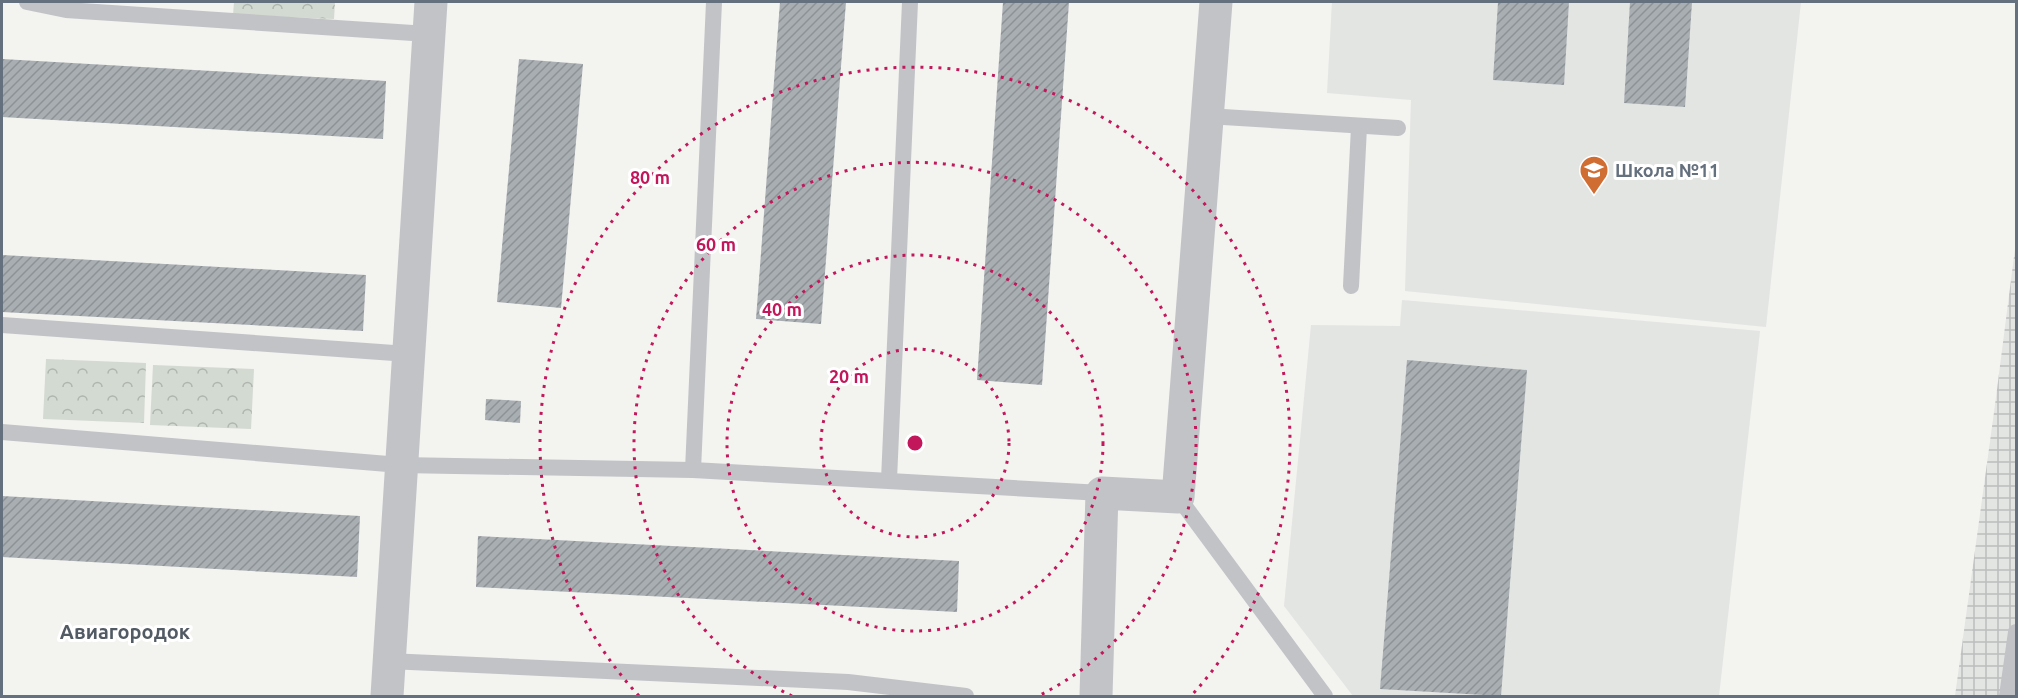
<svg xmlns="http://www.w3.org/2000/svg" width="2018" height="698" font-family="Ubuntu,sans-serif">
	<defs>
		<pattern id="industrial-grid" width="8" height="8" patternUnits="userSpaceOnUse" patternTransform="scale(1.5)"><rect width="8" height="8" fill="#e3e5e3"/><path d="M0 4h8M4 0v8" fill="none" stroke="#bcbebd"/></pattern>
		<pattern id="forest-crowns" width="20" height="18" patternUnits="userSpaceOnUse" patternTransform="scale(1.5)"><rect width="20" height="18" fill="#d3dad1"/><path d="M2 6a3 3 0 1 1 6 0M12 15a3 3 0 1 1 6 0" fill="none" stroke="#afb5af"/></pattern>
		<pattern id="building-hatch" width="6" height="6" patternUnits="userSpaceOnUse" patternTransform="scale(1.5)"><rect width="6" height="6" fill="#a9aeb3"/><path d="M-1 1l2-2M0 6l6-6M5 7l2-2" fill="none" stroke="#8d9297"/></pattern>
	</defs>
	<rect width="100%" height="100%" fill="#f3f3f0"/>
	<g fill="#e3e5e3">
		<polygon points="1332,2 1801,2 1766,327 1405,291 1411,100 1327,93"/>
		<polygon points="1402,300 1760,331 1719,696 1353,696 1284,606 1311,325 1400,326"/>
	</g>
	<polygon fill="url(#industrial-grid)" points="2016,241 2016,696 1955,696 1995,405"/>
	<g fill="url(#forest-crowns)">
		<polygon points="234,2 335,2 334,19 233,15"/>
		<polygon points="46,359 146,363 144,423 43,419"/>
		<polygon points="153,365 254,369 251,429 150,425"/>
	</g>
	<g fill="url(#building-hatch)">
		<polygon points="780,2 846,2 821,324 756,319"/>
		<polygon points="1003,2 1069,2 1042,385 977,380"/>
		<polygon points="1498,2 1569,2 1564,85 1493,80"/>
		<polygon points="1630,2 1692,2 1685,107 1624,103"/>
		<polygon points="2,59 386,81 383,139 2,117"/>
		<polygon points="519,59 583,64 561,308 497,302"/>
		<polygon points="2,255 366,275 363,331 2,312"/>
		<polygon points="1407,360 1527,370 1501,696 1380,689"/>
		<polygon points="486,399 521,401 520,423 485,420"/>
		<polygon points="2,496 360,516 357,577 2,557"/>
		<polygon points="478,536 959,561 957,612 476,587"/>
	</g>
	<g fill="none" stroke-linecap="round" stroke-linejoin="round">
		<g stroke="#c1c3c7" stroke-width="16">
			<polyline points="27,2 66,10 428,34"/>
			<polyline points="1207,116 1398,128"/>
			<polyline points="1351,286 1359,127"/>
			<polyline points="2,325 408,354"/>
			<polyline points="2,432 400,465 693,470 1102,493"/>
			<polyline points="693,470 714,2"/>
			<polyline points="889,480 910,2"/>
			<polyline points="1178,497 1325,696"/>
			<polyline points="388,661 848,682 966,696"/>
			<polyline points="2007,696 2016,632"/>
		</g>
		<g stroke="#c1c3c7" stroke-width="33">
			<polyline points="387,696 431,2"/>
			<polyline points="1096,696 1102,493 1178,497 1216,2"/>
		</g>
	</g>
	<g fill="none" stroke="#c2185b" stroke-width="3" stroke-dasharray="3 6">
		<circle cx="915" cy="443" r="94"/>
		<circle cx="915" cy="443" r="188"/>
		<path d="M792 696A281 281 0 1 1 1038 696"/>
		<path d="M639 696A375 375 0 1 1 1191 696"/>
	</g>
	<defs>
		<g id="school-pin" transform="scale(1.5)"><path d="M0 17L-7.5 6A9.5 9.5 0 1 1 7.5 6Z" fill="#d06d33" stroke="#fff"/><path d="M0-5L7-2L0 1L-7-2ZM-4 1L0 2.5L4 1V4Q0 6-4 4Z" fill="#fff"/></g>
	</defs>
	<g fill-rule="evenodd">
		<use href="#school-pin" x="1594" y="170"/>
	</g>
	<g text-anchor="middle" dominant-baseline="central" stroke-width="6" stroke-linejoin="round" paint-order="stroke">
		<g font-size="18" font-weight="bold" fill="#65707e" stroke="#fff" text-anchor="start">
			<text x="1615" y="170">Школа №11</text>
		</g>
		<g font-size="20" font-weight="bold" fill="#525a64" stroke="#fff">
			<text x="125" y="631">Авиагородок</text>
		</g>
	</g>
	<circle cx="915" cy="443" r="9" fill="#c2185b" stroke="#fff" stroke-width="3"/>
	<g font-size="18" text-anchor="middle" font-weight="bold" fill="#c2185b" stroke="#fff" stroke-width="6" stroke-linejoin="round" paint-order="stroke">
		<text x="650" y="184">80 m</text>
		<text x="716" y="251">60 m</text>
		<text x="782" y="316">40 m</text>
		<text x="849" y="383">20 m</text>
	</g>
	<rect width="2018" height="698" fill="none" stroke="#65707e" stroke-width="6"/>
</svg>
